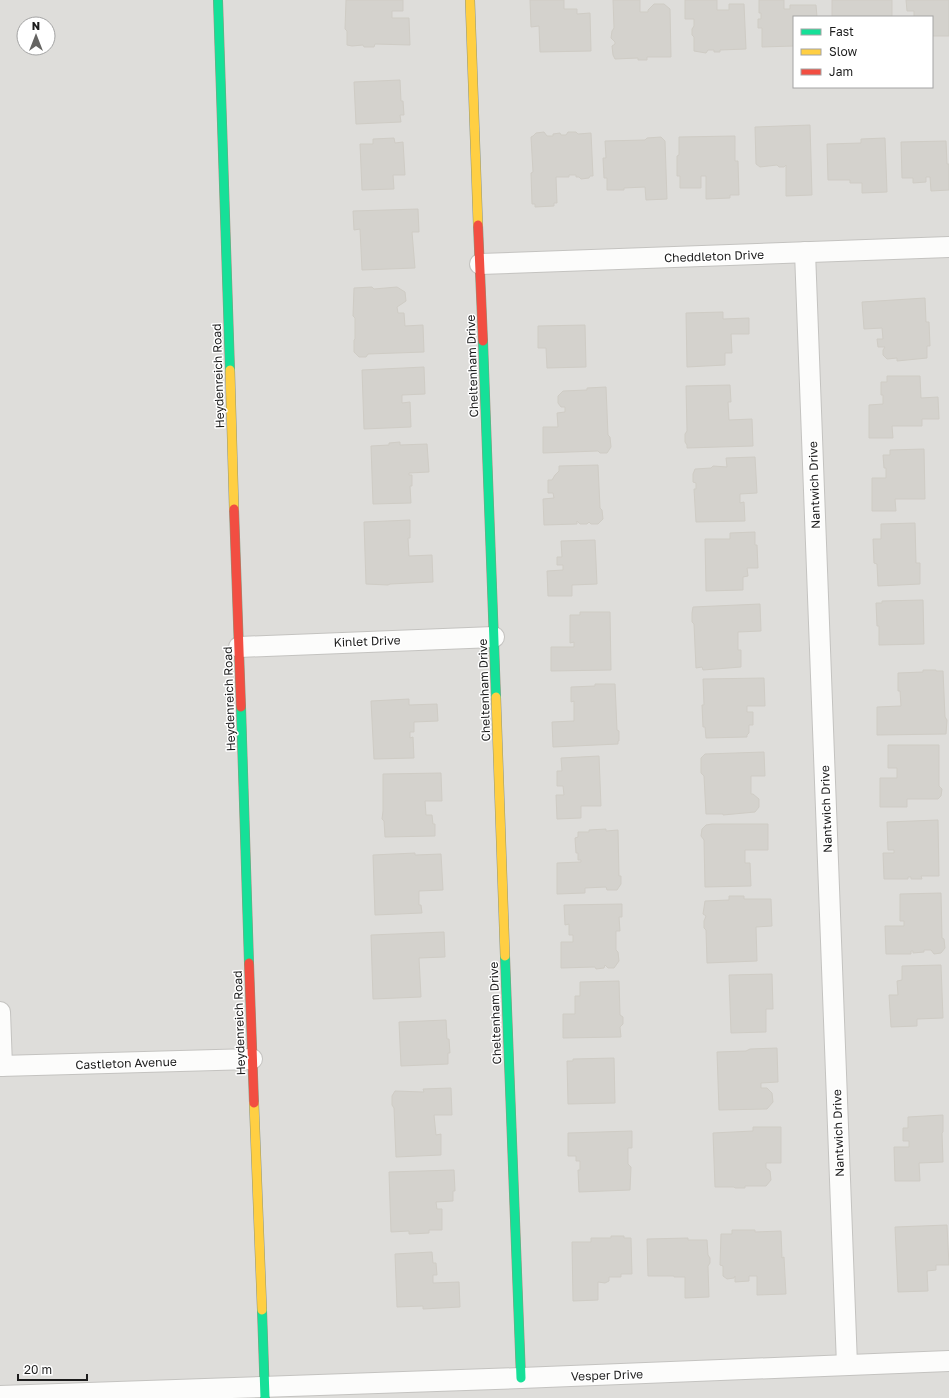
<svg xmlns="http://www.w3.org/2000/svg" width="949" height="1398" font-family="'Golos Text',sans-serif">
	<rect width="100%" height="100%" fill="#ecebe4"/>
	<path fill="#deddda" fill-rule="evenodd" d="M 0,0 L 949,0 L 949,1398 L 0,1398 ZM 794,17 L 932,17 L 932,87 L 794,87 ZM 24,24 L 48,24 L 48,48 L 24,48 Z"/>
	<g fill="#d4d2cd" stroke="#cfccc5">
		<polygon points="346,0 403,0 403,11 392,11 392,18 409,18 410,45 375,44 374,47 364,47 363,45 352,46 347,45 347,31 345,29"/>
		<polygon points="530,0 564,0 564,9 577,9 577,14 590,13 591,51 540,52 539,26 531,27"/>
		<polygon points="613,0 640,0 640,12 648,12 648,10 654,4 664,4 670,9 671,57 647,57 647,60 638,60 638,58 615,59 613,55 612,46 615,44 615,42 611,38 612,31 614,28"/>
		<polygon points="685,0 717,0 717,10 729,10 729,4 744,4 746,49 720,50 720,52 714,52 714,50 708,50 706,53 694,51 694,37 692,35 692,29 694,26 694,19 685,19"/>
		<polygon points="759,0 784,0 784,9 790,9 790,5 816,5 817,17 794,17 794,46 762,47 762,28 758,28 758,19 761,19 761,13 759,13"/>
		<rect x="832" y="0" width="60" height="17"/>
		<polygon points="906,0 949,0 949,36 932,36 932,17 914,17 914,11 907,11"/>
		<polygon points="400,80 401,101 403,101 404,115 400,115 401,122 356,124 354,82"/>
		<polygon points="810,125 812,195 786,196 786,165 784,167 779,167 777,165 760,167 756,164 755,127"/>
		<polygon points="544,132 547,136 553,136 553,134 560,133 561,135 566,135 568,132 576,132 578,134 591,133 593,176 590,176 589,178 581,179 579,177 576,177 576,175 569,175 569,177 556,177 557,203 554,203 554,206 535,207 535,204 532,204 531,173 533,172 531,137 533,136 536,133"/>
		<polygon points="735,136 735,161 738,161 739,195 730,195 730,198 706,199 706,176 701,176 701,188 680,188 680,176 677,176 677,156 679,155 679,137"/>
		<polygon points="661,137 665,141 667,199 646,200 645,187 624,188 624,190 607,190 607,178 604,178 603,158 606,158 605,141 645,140 647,138"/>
		<polygon points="394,138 395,143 403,142 405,175 393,175 394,189 362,190 360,144 373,144 373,139"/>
		<polygon points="885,138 887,192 862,193 862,183 850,183 850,180 828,180 827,144 861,143 861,139"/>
		<polygon points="946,141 947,164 949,164 949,190 931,191 930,177 926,177 926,182 913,183 913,178 902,178 901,142"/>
		<polygon points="418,209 419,232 412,232 415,268 362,270 360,229 354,230 353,211"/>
		<polygon points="372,287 374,289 397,287 405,292 406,301 397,307 398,313 404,313 405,326 423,325 424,352 368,354 366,357 359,357 354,352 354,340 355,339 355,318 353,316 354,288"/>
		<polygon points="925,298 926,322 929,322 930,346 927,346 927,358 897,361 897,358 887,359 883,355 883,350 885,347 878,347 877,339 883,339 882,328 864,329 862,302"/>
		<polygon points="723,312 723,319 749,318 749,334 731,334 732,353 725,353 725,365 687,367 686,313"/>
		<polygon points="585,325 586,367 547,368 546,348 538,348 538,326"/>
		<polygon points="424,367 425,394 402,395 402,403 410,402 411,427 364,429 362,370"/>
		<polygon points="887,376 920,376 921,398 938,397 939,419 922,419 922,426 892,426 893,438 869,438 869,405 883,404 883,395 881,395 881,382 887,382"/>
		<polygon points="730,385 731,402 728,402 729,420 752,419 753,446 687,448 687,445 685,442 685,434 687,431 686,386"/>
		<polygon points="606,387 608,435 610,437 611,447 607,453 600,453 598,451 543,453 543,427 558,427 557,413 565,412 565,407 561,407 558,403 558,396 563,391 587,390 587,388"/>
		<polygon points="400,442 400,445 427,444 429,472 409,473 409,475 412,475 412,486 410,486 411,503 373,504 371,446 389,445 389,443"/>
		<polygon points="924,449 925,499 895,499 896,511 872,511 872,478 886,478 886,468 884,468 883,455 890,455 890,450"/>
		<polygon points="755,457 757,493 740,494 740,503 744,502 745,521 696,522 694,489 696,489 696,483 693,482 693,474 695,469 711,468 713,466 727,467 726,458"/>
		<polygon points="598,465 600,508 602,510 603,519 598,524 591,524 589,522 587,524 580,524 577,521 577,524 544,525 543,499 554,498 553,493 548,493 548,480 552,480 555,475 559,471 559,466"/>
		<polygon points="410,520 410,538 408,538 409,556 432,555 433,582 390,584 388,585 366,584 364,522"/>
		<polygon points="915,523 916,563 920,563 920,584 878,586 877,564 874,563 873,539 881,539 881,524"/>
		<polygon points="755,532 755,545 757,545 758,568 747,568 748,576 743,577 743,590 706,591 705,539 730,539 730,533"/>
		<polygon points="595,540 597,584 572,585 572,596 548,596 547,571 563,570 563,565 557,565 557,557 562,557 561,541"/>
		<polygon points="923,600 924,644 879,645 879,626 877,626 876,603 882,603 882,601"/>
		<polygon points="760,604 761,631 738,632 738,650 741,650 741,667 703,670 702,667 696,668 694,624 692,622 692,613 693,607"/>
		<polygon points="580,612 610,612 611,670 551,671 551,647 574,647 574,642 570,643 570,615 580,615"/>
		<polygon points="923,670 936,670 936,671 943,671 945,717 947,720 946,734 877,735 877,707 901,706 900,691 898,691 898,673 923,672"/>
		<polygon points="764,678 765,706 747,706 747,712 753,712 753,725 749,725 749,733 747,735 747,737 706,738 705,727 703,727 702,705 704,705 703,679"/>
		<polygon points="595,684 615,684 617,730 619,731 619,741 618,741 618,744 553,747 552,722 574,721 574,701 571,702 571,687 595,686"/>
		<polygon points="409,699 409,705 437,704 438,721 414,722 414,732 410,732 410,738 413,737 414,758 374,759 371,701"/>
		<polygon points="888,745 939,745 939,786 942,789 941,796 938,799 907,799 907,807 880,807 880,778 897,778 897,768 888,768"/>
		<polygon points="764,752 765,776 751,776 751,794 753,794 759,799 759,807 755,812 723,815 723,814 706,814 704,776 701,773 701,758 705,754"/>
		<polygon points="599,756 601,806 581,806 581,818 557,819 556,795 564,795 563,786 557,786 557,771 562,771 561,758"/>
		<polygon points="441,773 442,801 425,801 426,815 432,815 433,824 435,824 435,836 385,837 384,821 382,819 383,811 383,774"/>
		<polygon points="938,820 939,876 921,876 922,879 911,879 911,877 908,877 908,879 884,879 883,853 894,853 894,850 888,850 887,822"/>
		<polygon points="712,824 768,824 768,850 745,850 745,863 750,863 751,886 705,887 704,840 701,836 702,829 706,825"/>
		<polygon points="606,829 606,831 618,830 619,876 621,876 621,884 617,890 607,890 606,887 585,888 585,893 557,894 557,863 581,862 581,860 578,860 578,853 576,853 575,838 578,837 578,832 589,832 589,830"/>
		<polygon points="415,853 415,855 441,854 443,890 419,891 419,905 421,905 422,913 375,915 373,855"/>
		<polygon points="941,893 942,938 944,939 945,948 941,953 934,954 931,950 924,950 924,952 913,953 913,951 911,951 911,954 886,954 885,926 904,926 904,921 900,921 900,894"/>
		<polygon points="729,896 744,896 744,899 771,899 772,926 756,927 757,961 707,963 706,930 704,928 704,921 706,916 703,914 705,901 729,900"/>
		<polygon points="622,904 622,917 619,917 620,931 616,931 616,950 618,952 619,961 614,968 608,968 605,965 604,968 596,969 595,967 561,968 561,942 573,942 573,935 569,935 569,924 565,925 564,905"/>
		<polygon points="444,932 445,957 419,958 421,997 373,999 371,935"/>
		<polygon points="941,965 943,1018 917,1019 917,1026 891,1027 889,995 898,995 897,981 902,980 902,966"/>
		<polygon points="772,974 773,1009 766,1009 766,1032 731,1033 729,975"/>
		<polygon points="619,981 620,1015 623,1017 623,1024 620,1027 621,1037 563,1038 563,1014 575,1014 575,996 580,996 580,982"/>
		<polygon points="446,1020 447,1039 449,1039 450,1053 448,1053 448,1064 401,1066 399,1022"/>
		<polygon points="777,1048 778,1082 761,1083 761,1088 767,1088 772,1093 773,1102 767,1109 719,1110 717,1052 746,1051 750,1049"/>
		<polygon points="614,1058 615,1103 568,1104 567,1061 573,1061 573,1059"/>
		<polygon points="451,1088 452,1115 434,1115 436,1135 441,1134 441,1155 396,1157 394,1108 392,1105 392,1096 395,1091 424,1092 423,1089"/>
		<polygon points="943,1115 943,1132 942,1133 943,1162 919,1163 920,1181 895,1181 894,1147 909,1147 909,1141 903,1141 903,1128 908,1128 908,1117"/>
		<polygon points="753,1127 781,1127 781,1163 766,1163 766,1168 770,1171 771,1180 766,1186 745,1186 745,1188 735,1188 734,1187 715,1187 713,1133 753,1131"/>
		<polygon points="632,1131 632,1148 628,1148 628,1164 631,1167 630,1190 579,1192 578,1170 580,1170 580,1161 576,1161 576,1156 568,1156 568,1133"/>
		<polygon points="454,1170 455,1191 453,1191 453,1201 436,1202 437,1209 442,1209 442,1230 429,1230 429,1233 409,1234 409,1231 391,1232 389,1172"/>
		<polygon points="947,1225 949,1265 936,1265 936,1270 927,1271 928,1291 898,1292 895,1227"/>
		<polygon points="732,1230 755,1230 755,1232 781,1231 782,1258 784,1257 786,1294 757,1295 757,1276 749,1276 749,1281 735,1282 735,1276 734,1278 727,1279 723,1276 723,1266 720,1265 721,1234 732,1234"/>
		<polygon points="611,1236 624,1236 624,1238 631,1238 632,1274 621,1274 621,1277 609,1277 609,1281 605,1283 598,1282 598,1300 573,1301 572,1242 591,1242 591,1238 611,1238"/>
		<polygon points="688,1238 688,1240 707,1240 708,1255 710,1258 710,1263 708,1266 709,1297 685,1298 685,1277 674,1277 674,1276 648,1276 647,1239"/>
		<polygon points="432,1252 433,1263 436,1263 437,1275 433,1275 433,1283 459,1282 460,1307 423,1309 423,1306 397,1307 395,1254"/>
	</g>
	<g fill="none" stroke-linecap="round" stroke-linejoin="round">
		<g stroke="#c4c3c0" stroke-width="22">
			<g id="street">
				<polyline points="805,252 847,1365"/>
				<polyline points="480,264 949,247"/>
				<polyline points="239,647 494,637"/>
				<polyline points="0,1012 2,1066"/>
				<polyline points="0,1066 252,1059"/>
				<polyline points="0,1396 521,1378 949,1361"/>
			</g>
		</g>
		<g stroke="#8f967c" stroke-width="10">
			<g id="fast">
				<polyline points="218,0 230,370"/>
				<polyline points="483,341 496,697"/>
				<polyline points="241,707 249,963"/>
				<polyline points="505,956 521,1378"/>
				<polyline points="262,1310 265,1398"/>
			</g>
		</g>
		<g stroke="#8f967c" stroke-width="10">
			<g id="slow">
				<polyline points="470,0 478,225"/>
				<polyline points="230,370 234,509"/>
				<polyline points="496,697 505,956"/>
				<polyline points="254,1103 262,1310"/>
			</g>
		</g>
		<g stroke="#8f967c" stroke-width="10">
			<g id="jam">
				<polyline points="478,225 483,341"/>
				<polyline points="234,509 241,707"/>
				<polyline points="249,963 254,1103"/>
			</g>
		</g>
		<use href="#street" stroke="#fcfcfb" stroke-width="20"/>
		<use href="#fast" stroke="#16e098" stroke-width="9"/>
		<use href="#slow" stroke="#ffcf43" stroke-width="9"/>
		<use href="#jam" stroke="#f24e42" stroke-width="9"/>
	</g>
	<g text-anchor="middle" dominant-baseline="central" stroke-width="3" stroke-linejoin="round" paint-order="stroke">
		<g font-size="12" fill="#1c1c1c" stroke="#fff">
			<text transform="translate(714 256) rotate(-2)">Cheddleton Drive</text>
			<text transform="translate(472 366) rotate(-92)">Cheltenham Drive</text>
			<text transform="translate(218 376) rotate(-92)">Heydenreich Road</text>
			<text transform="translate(814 485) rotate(-92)">Nantwich Drive</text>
			<text transform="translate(367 641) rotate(-2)">Kinlet Drive</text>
			<text transform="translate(484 690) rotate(-92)">Cheltenham Drive</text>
			<text transform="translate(229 699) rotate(-92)">Heydenreich Road</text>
			<text transform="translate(826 809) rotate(-92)">Nantwich Drive</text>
			<text transform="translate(495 1013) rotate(-92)">Cheltenham Drive</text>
			<text transform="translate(239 1023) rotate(-92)">Heydenreich Road</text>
			<text transform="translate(126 1063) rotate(-2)">Castleton Avenue</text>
			<text transform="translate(838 1133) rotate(-92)">Nantwich Drive</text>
			<text transform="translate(607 1375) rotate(-2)">Vesper Drive</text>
		</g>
	</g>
	<rect x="793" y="16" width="140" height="72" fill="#ffffff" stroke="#a4a4a4"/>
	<rect x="801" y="29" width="20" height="6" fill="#16e098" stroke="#a4a4a4"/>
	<text x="829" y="36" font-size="12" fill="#1c1c1c">Fast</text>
	<rect x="801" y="49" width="20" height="6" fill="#ffcf43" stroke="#a4a4a4"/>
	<text x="829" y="56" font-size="12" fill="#1c1c1c">Slow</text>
	<rect x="801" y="69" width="20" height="6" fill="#f24e42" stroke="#a4a4a4"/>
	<text x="829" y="76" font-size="12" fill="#1c1c1c">Jam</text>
	<g transform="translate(36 36)"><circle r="19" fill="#ffffff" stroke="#a4a4a4"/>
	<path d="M0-3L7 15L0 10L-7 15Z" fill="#656462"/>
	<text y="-6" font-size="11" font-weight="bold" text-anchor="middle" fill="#1c1c1c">N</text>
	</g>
	<path d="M18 1374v6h69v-6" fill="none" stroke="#1c1c1c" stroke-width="2"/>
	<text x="24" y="1374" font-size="12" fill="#1c1c1c" stroke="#ffffff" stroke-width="3" paint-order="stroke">20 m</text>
</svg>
